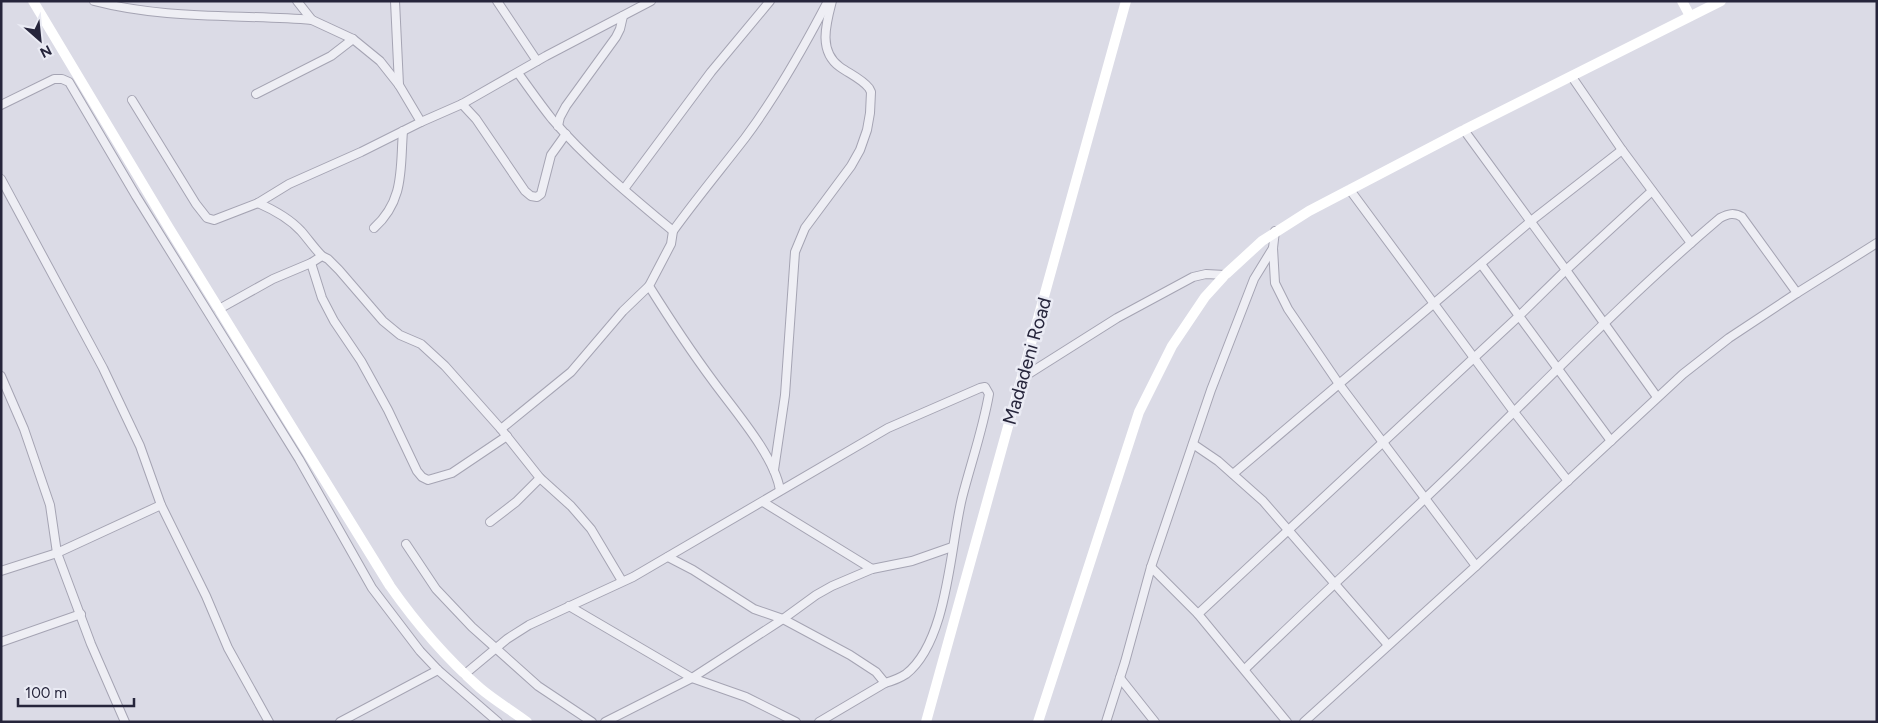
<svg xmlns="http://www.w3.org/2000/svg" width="1878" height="723" font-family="Figtree,sans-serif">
	<rect width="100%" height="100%" fill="#dbdbe6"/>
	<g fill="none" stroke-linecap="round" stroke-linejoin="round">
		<g stroke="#a5a4b3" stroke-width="10">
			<g id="street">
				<path d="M 94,1 C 166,20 239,14 312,20"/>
				<polyline points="395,1 399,85"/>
				<polyline points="497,1 537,61"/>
				<path d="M 518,73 C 529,88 540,104 552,119 C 587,160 631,196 673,231"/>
				<polyline points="1572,77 1622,150 1691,243"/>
				<polyline points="256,94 331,56 353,39"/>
				<polyline points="132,100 196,204 207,218 214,220 258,203 289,184 361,152 421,122 399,85 380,61 353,39 312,20 297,1"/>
				<polyline points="462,104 476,119 525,191 531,196 537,197 541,194 551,155 566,134"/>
				<polyline points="1,105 54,79 62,79 69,82 136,196 299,459 372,588 420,651 438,670 498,722"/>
				<polyline points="421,122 462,104 546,56 651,1"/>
				<polyline points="558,126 560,117 566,106 616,37 620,29 623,16"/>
				<polyline points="1464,130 1566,270 1519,316 1611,441"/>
				<polyline points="1,179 103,368 140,446 161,505 206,596 228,648 269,722"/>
				<polyline points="624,189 711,72 770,1"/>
				<polyline points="1350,190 1514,412 1568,481"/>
				<polyline points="1652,191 1566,270 1657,397"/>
				<path d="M 258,203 C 274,210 289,218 301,231 C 308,239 314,248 322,256"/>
				<path d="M 374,228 C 405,200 400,168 403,131"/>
				<polyline points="1275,231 1273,248 1275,283 1288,309 1339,384 1476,566"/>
				<polyline points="311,263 322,298 334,321 361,361 388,410 417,471 422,477 428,480 452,473 507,436"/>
				<polyline points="219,309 273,279 311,263 322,256 328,259 339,270 383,321 400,335 421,344 445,366 501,429 540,478 571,506 591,529 622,581"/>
				<polyline points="1,376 24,429 50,505 57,553 91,644 125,722"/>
				<polyline points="1022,378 1117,318 1193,277 1206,274 1225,275"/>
				<polyline points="501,429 571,372 623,311 649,286"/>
				<polyline points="1193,444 1218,461 1263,501 1388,645"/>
				<path d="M 774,470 L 785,395 L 795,252 L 805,228 L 851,166 L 860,150 L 867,130 L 870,113 L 871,92 L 869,88 C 862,79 850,74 840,67 C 818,51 826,24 832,1"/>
				<polyline points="1233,474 1531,221 1622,150"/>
				<path d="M 780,490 C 774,455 734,410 713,381 C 690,350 669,318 649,286 L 671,244 L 673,231 C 696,199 721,169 745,138 C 777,95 803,49 828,1"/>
				<polyline points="763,502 872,569"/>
				<polyline points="490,522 516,502 540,478"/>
				<polyline points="406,544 436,589 472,627 538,686 592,722"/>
				<polyline points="668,557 693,570 754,609 783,619 850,655 876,672 885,683 819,722"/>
				<polyline points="1151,567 1198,614 1287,722"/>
				<polyline points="1,571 57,553 161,505"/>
				<polyline points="569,606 692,678 746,697 796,722"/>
				<polyline points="1198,614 1519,316 1481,264"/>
				<polyline points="1,642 81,614"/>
				<path d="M 1245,669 C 1316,600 1390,533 1462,463 C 1547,380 1629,295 1720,218 C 1728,214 1734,212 1742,217 L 1797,293"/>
				<path d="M 465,674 L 507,639 L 529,625 L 633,577 L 888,428 L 980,388 L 985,387 L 989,394 C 983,429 971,463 962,498 C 950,547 948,641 906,674 C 900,678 892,681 885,683"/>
				<polyline points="1120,678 1155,722"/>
				<polyline points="340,722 438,670"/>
				<polyline points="605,722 692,678 783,619 816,595 832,586 872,569 912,561 952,547"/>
				<polyline points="1106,722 1125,662 1151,567 1211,390 1254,279 1273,248"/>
				<polyline points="1304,722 1476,566 1683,374 1729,338 1797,293 1877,243"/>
			</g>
		</g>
		<use href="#street" stroke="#eeeef4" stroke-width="8"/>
		<g stroke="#fff" stroke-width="10">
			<path d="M 33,1 L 169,228 L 390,586 C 416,623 446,658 480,688 C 494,700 511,710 527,722"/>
			<polyline points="1682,1 1690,16"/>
			<polyline points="926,722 1126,1"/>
			<polyline points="1038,722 1139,412 1172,346 1205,297 1225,275 1262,241 1309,211 1464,130 1721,1"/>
		</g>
	</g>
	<g text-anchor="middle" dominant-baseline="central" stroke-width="5" stroke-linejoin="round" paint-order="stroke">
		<g font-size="19" fill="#26253b" stroke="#eaebf4">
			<text transform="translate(1027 361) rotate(-74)">Madadeni Road</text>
		</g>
	</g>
	<rect width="1878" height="723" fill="none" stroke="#26253b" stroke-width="5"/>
	<g transform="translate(40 40) rotate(153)" stroke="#eaebf4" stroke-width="4" paint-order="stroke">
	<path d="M0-4L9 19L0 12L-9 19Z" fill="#26253b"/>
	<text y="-8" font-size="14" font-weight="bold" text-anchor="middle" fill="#26253b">N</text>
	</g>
	<path d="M18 698v8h116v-8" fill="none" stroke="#26253b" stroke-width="2.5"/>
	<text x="25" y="698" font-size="15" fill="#26253b" stroke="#eaebf4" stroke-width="4" paint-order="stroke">100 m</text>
</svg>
